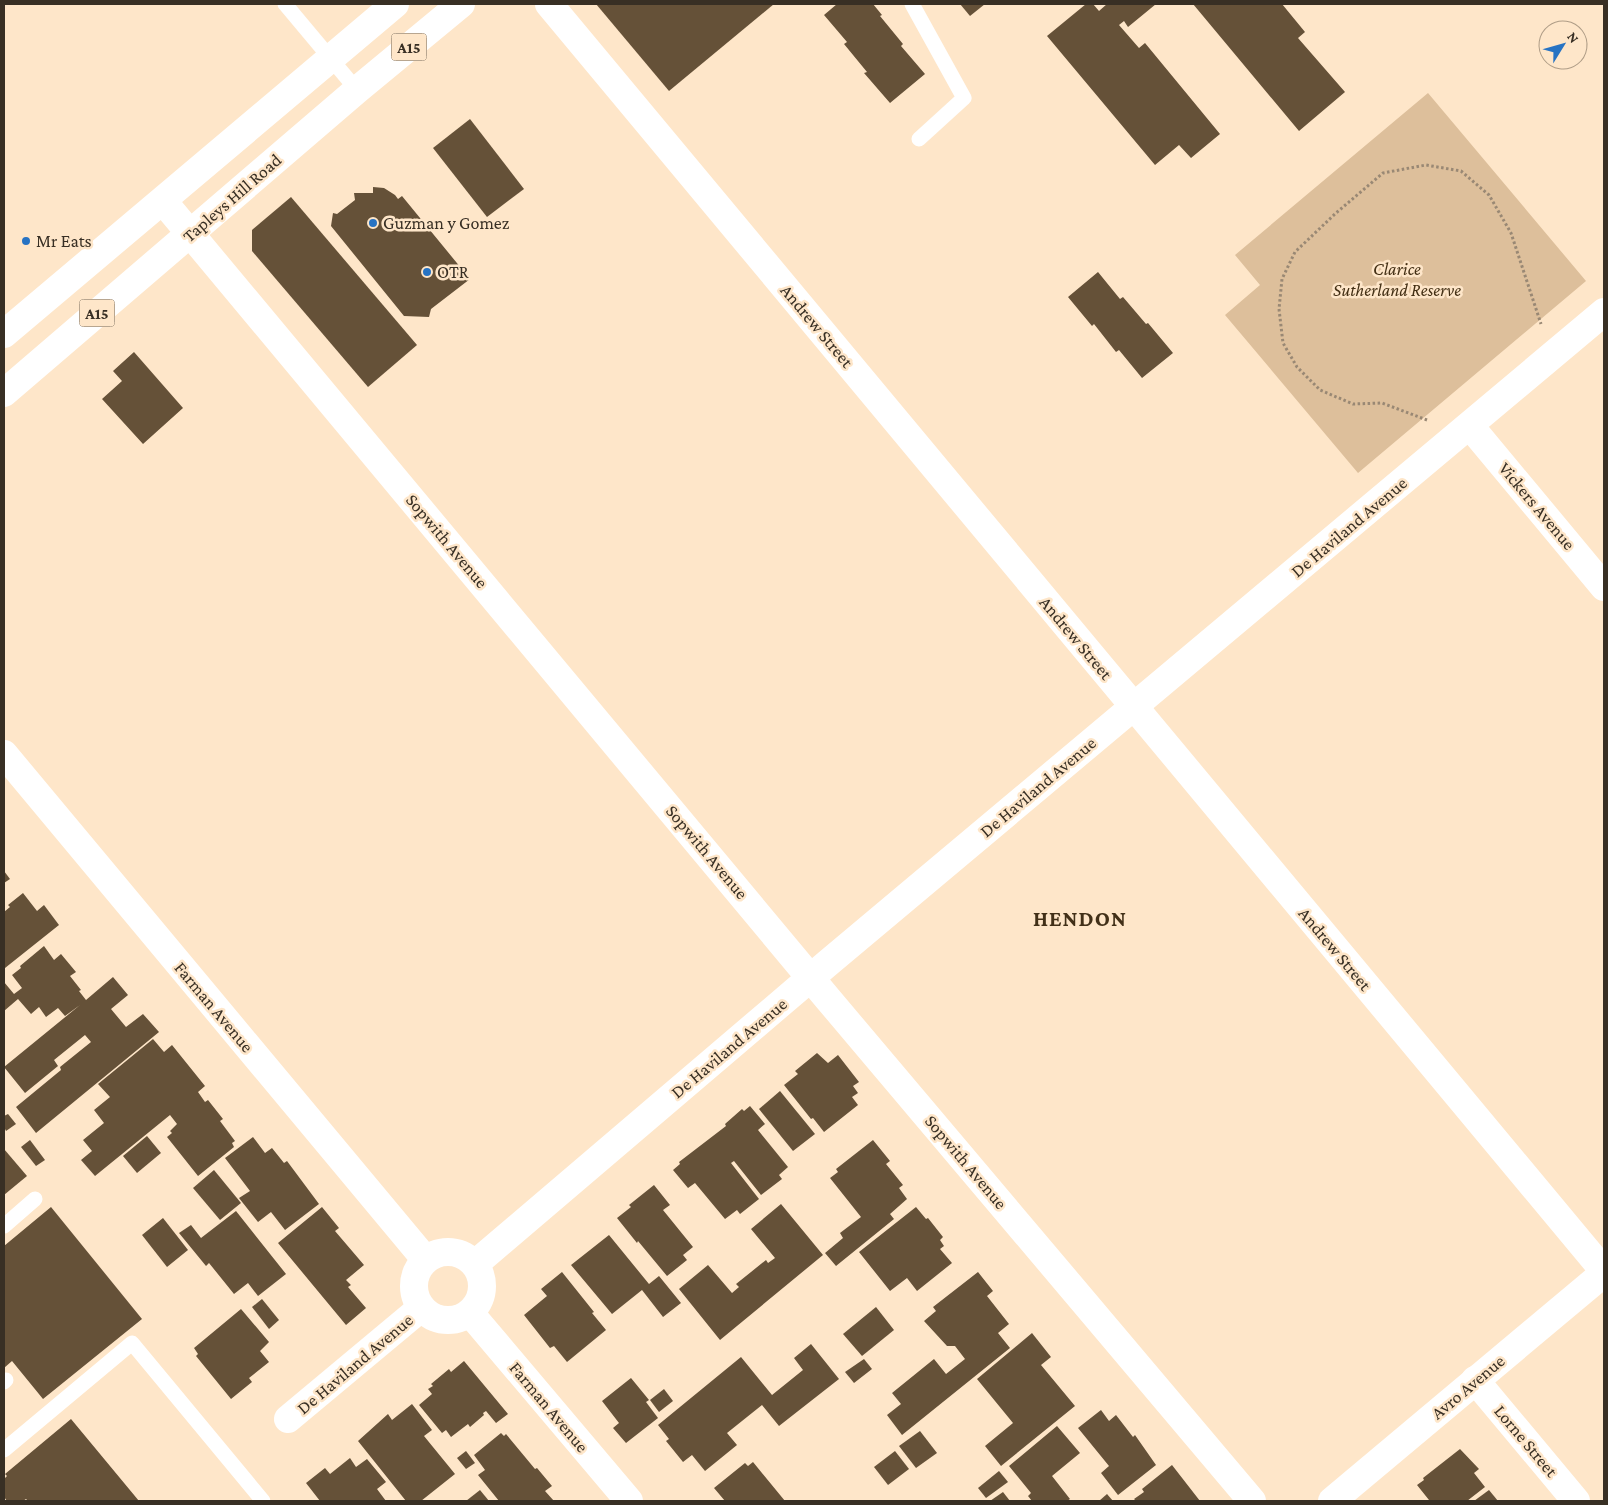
<svg xmlns="http://www.w3.org/2000/svg" width="1608" height="1505" font-family="'Crimson Pro',serif">
	<rect width="100%" height="100%" fill="#fee6c9"/>
	<polygon fill="#ddbf9b" points="1428,93 1586,281 1358,473 1225,315 1260,285 1235,255"/>
	<g fill="#655138">
		<polygon points="596,4 774,4 669,91"/>
		<polygon points="837,4 873,4 882,15 880,16 903,44 901,46 925,74 890,103 864,73 867,72 844,44 847,42 824,15"/>
		<polygon points="960,4 985,4 970,16"/>
		<polygon points="1086,4 1093,4 1099,11 1107,4 1156,4 1128,27 1124,21 1119,25 1139,48 1145,43 1220,134 1191,158 1179,145 1155,165 1047,36"/>
		<polygon points="1193,4 1282,4 1305,32 1298,38 1345,92 1299,131"/>
		<polygon points="470,119 524,189 487,217 433,148"/>
		<polygon points="373,187 384,188 395,195 398,199 402,196 470,279 431,309 429,317 404,316 331,226 333,213 337,214 355,200 354,193 373,193"/>
		<polygon points="291,197 417,345 368,387 252,251 252,230"/>
		<polygon points="1098,272 1120,299 1123,297 1146,324 1148,323 1173,353 1142,378 1119,350 1116,352 1094,324 1092,326 1068,297"/>
		<polygon points="134,352 183,408 143,444 102,399 122,381 113,371"/>
		<polygon points="4,871 10,879 4,883"/>
		<polygon points="23,893 37,911 44,905 59,925 5,968 4,966 4,912 10,907 8,905"/>
		<polygon points="44,946 54,960 61,954 76,972 70,976 81,990 79,991 86,1000 113,977 128,995 111,1009 126,1027 143,1014 159,1032 36,1133 16,1107 61,1070 60,1067 91,1042 85,1035 54,1060 58,1066 25,1093 4,1067 80,1005 65,1016 58,1008 46,1017 39,1007 31,1014 18,999 4,1011 4,982 14,994 22,988 12,975 21,968 20,966"/>
		<polygon points="153,1039 164,1052 172,1045 205,1086 198,1092 205,1102 208,1100 223,1119 220,1121 235,1141 232,1143 234,1147 198,1176 167,1137 172,1133 170,1131 177,1124 170,1115 95,1176 81,1160 92,1151 83,1140 104,1123 94,1110 110,1097 98,1084"/>
		<polygon points="817,1053 828,1063 838,1055 859,1082 853,1086 858,1093 852,1097 858,1105 824,1132 813,1118 811,1119 784,1085 798,1074 795,1071"/>
		<polygon points="780,1091 815,1134 793,1151 759,1109"/>
		<polygon points="750,1106 765,1124 758,1130 788,1167 779,1175 782,1179 761,1195 734,1161 731,1163 759,1199 740,1214 737,1210 725,1219 695,1183 688,1188 673,1170 680,1164 679,1162 726,1126 725,1124 742,1109 744,1111"/>
		<polygon points="8,1114 16,1124 6,1131 4,1127 4,1116"/>
		<polygon points="147,1136 161,1153 137,1173 123,1156"/>
		<polygon points="253,1137 265,1153 272,1148 284,1163 287,1161 319,1204 285,1230 271,1212 258,1222 239,1198 250,1191 225,1158"/>
		<polygon points="30,1140 45,1160 36,1166 21,1147"/>
		<polygon points="873,1140 890,1161 886,1164 903,1185 899,1188 907,1199 890,1214 894,1219 836,1266 825,1253 843,1238 840,1233 861,1217 830,1178 838,1172 836,1169"/>
		<polygon points="4,1149 27,1176 4,1195"/>
		<polygon points="214,1170 241,1203 220,1220 193,1188"/>
		<polygon points="654,1185 670,1205 663,1210 693,1247 683,1255 687,1260 667,1276 638,1241 637,1243 617,1218 631,1207 629,1205"/>
		<polygon points="781,1204 823,1255 720,1340 679,1289 708,1265 732,1293 739,1287 736,1284 766,1260 768,1263 775,1258 751,1229"/>
		<polygon points="51,1207 142,1319 43,1399 12,1361 4,1368 4,1246"/>
		<polygon points="322,1207 339,1228 335,1231 364,1265 346,1280 351,1285 348,1287 366,1308 346,1325 278,1243"/>
		<polygon points="916,1207 926,1219 928,1218 943,1237 940,1240 944,1246 940,1249 952,1263 917,1291 907,1278 890,1291 859,1252"/>
		<polygon points="236,1211 286,1274 258,1296 248,1283 234,1294 209,1263 206,1266 179,1233 191,1225 201,1238"/>
		<polygon points="163,1218 188,1250 167,1267 142,1235"/>
		<polygon points="609,1235 649,1284 659,1276 681,1303 663,1317 642,1290 612,1314 571,1265"/>
		<polygon points="562,1272 594,1312 592,1313 606,1330 567,1362 554,1346 550,1348 524,1315 547,1296 541,1289"/>
		<polygon points="978,1272 993,1291 987,1296 1009,1324 998,1333 1010,1348 902,1435 887,1415 901,1404 892,1393 934,1359 946,1374 965,1359 955,1346 947,1346 924,1321 936,1311 933,1307"/>
		<polygon points="262,1299 279,1320 269,1329 252,1307"/>
		<polygon points="876,1307 894,1330 862,1356 843,1334"/>
		<polygon points="241,1309 269,1342 260,1351 269,1362 249,1378 252,1382 231,1399 196,1356 198,1354 194,1348"/>
		<polygon points="1032,1333 1051,1357 1041,1365 1075,1406 1001,1466 985,1446 1013,1423 977,1379"/>
		<polygon points="811,1344 839,1379 779,1426 762,1405 727,1433 737,1445 705,1471 692,1455 683,1462 666,1441 669,1439 658,1425 741,1357 772,1395 803,1370 794,1358"/>
		<polygon points="864,1359 872,1369 854,1383 845,1372"/>
		<polygon points="464,1361 508,1414 496,1423 486,1411 483,1413 484,1415 470,1427 468,1424 451,1437 446,1430 442,1433 419,1405 432,1394 428,1389 433,1386 431,1384 449,1369 451,1372"/>
		<polygon points="631,1378 649,1400 646,1402 658,1418 626,1443 613,1428 619,1423 602,1401"/>
		<polygon points="664,1389 673,1401 659,1412 650,1400"/>
		<polygon points="412,1404 432,1430 424,1436 455,1474 421,1501 406,1501 358,1441 388,1414 392,1420"/>
		<polygon points="1101,1410 1109,1421 1116,1415 1133,1437 1135,1435 1156,1465 1118,1495 1101,1473 1109,1466 1078,1428"/>
		<polygon points="71,1419 139,1501 28,1501 26,1499 23,1501 7,1501 4,1497 4,1479 7,1476 5,1474"/>
		<polygon points="1057,1426 1080,1453 1052,1476 1070,1499 1067,1501 1032,1501 1028,1496 1031,1493 1009,1466"/>
		<polygon points="920,1431 937,1453 916,1468 899,1446"/>
		<polygon points="501,1433 504,1436 506,1434 535,1469 537,1468 552,1486 545,1491 554,1501 499,1501 478,1475 485,1470 474,1455"/>
		<polygon points="1460,1449 1479,1469 1474,1473 1485,1487 1467,1501 1427,1501 1429,1500 1417,1485 1424,1480 1423,1478"/>
		<polygon points="466,1451 475,1463 466,1469 457,1458"/>
		<polygon points="895,1451 909,1469 888,1485 874,1467"/>
		<polygon points="350,1458 356,1467 367,1459 386,1482 377,1489 386,1501 320,1501 306,1483 325,1468 330,1474"/>
		<polygon points="753,1462 785,1501 725,1501 714,1488 745,1463 748,1466"/>
		<polygon points="1172,1465 1200,1501 1136,1501 1134,1499 1144,1492 1142,1489"/>
		<polygon points="999,1471 1008,1482 986,1498 978,1488"/>
		<polygon points="480,1490 489,1501 466,1501"/>
		<polygon points="1489,1490 1498,1501 1474,1501"/>
		<polygon points="1003,1492 1010,1501 990,1501"/>
		<polygon points="1107,1494 1113,1501 1099,1501"/>
	</g>
	<g fill="none" stroke-linecap="round" stroke-linejoin="round">
		<polyline stroke="#998874" stroke-width="3" stroke-dasharray="2.5 2.5" stroke-linecap="butt" points="1427,420 1382,403 1353,404 1320,390 1297,367 1283,343 1279,309 1282,279 1295,252 1336,213 1383,173 1426,165 1461,171 1489,195 1511,233 1541,324"/>
		<g stroke="#fff" stroke-width="15">
			<polyline points="285,4 357,90"/>
			<polyline points="912,4 964,98 919,139"/>
			<polyline points="4,1226 35,1199"/>
			<polyline points="4,1382 6,1380"/>
			<polyline points="4,1450 132,1343 263,1501"/>
		</g>
		<g stroke="#fff" stroke-width="28">
			<polyline points="549,4 1604,1271"/>
			<polyline points="163,201 828,999 1252,1501"/>
			<polyline points="1470,426 1604,587"/>
			<polyline points="4,754 425,1259"/>
			<circle cx="448" cy="1286" r="34"/>
			<polyline points="475,1264 828,963 1604,312"/>
			<polyline points="470,1313 629,1501"/>
			<polyline points="1475,1380 1576,1501"/>
			<polyline points="288,1419 421,1308"/>
			<polyline points="1332,1501 1604,1273"/>
		</g>
		<g stroke="#fff" stroke-width="28">
			<polyline points="4,334 395,4"/>
			<polyline points="4,393 357,90 461,4"/>
		</g>
	</g>
	<g fill="#2773c3" stroke="#fee6c9" stroke-width="2">
		<circle cx="373" cy="223" r="5"/>
		<circle cx="26" cy="241" r="5"/>
		<circle cx="427" cy="272" r="5"/>
	</g>
	<g text-anchor="middle" dominant-baseline="central" stroke-width="5" stroke-linejoin="round" paint-order="stroke">
		<g fill="#fee6c9" stroke="#736656" stroke-width="1">
			<rect x="391.5" y="33.5" width="35" height="27" rx="4"/>
			<rect x="79.5" y="299.5" width="35" height="27" rx="4"/>
		</g>
		<g font-size="16" font-weight="bold" fill="#382f24">
			<text x="409" y="47">A15</text>
			<text x="97" y="313">A15</text>
		</g>
		<g font-size="18" fill="#382f24" stroke="#fee6c9">
			<text transform="translate(232 198) rotate(-41)">Tapleys Hill Road</text>
			<text transform="translate(817 326) rotate(50)">Andrew Street</text>
			<text transform="translate(1537 506) rotate(50)">Vickers Avenue</text>
			<text transform="translate(1349 527) rotate(-40)">De Haviland Avenue</text>
			<text transform="translate(447 541) rotate(50)">Sopwith Avenue</text>
			<text transform="translate(1076 638) rotate(50)">Andrew Street</text>
			<text transform="translate(1038 787) rotate(-40)">De Haviland Avenue</text>
			<text transform="translate(707 852) rotate(50)">Sopwith Avenue</text>
			<text transform="translate(1335 949) rotate(50)">Andrew Street</text>
			<text transform="translate(214 1007) rotate(50)">Farman Avenue</text>
			<text transform="translate(729 1048) rotate(-40)">De Haviland Avenue</text>
			<text transform="translate(966 1162) rotate(50)">Sopwith Avenue</text>
			<text transform="translate(355 1364) rotate(-40)">De Haviland Avenue</text>
			<text transform="translate(1468 1387) rotate(-40)">Avro Avenue</text>
			<text transform="translate(549 1407) rotate(50)">Farman Avenue</text>
			<text transform="translate(1526 1441) rotate(50)">Lorne Street</text>
		</g>
		<g font-size="18" fill="#382f24" stroke="#fee6c9" text-anchor="start">
			<text x="383" y="223">Guzman y Gomez</text>
			<text x="36" y="241">Mr Eats</text>
			<text x="437" y="272">OTR</text>
		</g>
		<g font-size="18" font-style="italic" fill="#432f14" stroke="#fee6c9">
			<text x="1397" y="269">Clarice<tspan x="1397" dy="21">Sutherland Reserve</tspan></text>
		</g>
		<g font-size="22" font-weight="bold" letter-spacing="1" fill="#423018" stroke="#fee6c9">
			<text x="1080" y="918">HENDON</text>
		</g>
	</g>
	<rect width="1608" height="1505" fill="none" stroke="#382f24" stroke-width="10"/>
	<g transform="translate(1563 45) rotate(53)"><circle r="24" fill="#fee6c9" stroke="#af9d87"/>
	<path d="M0-4L9 19L0 12L-9 19Z" fill="#2773c3"/>
	<text y="-8" font-size="14" font-weight="bold" text-anchor="middle" fill="#382f24">N</text>
	</g>
</svg>
